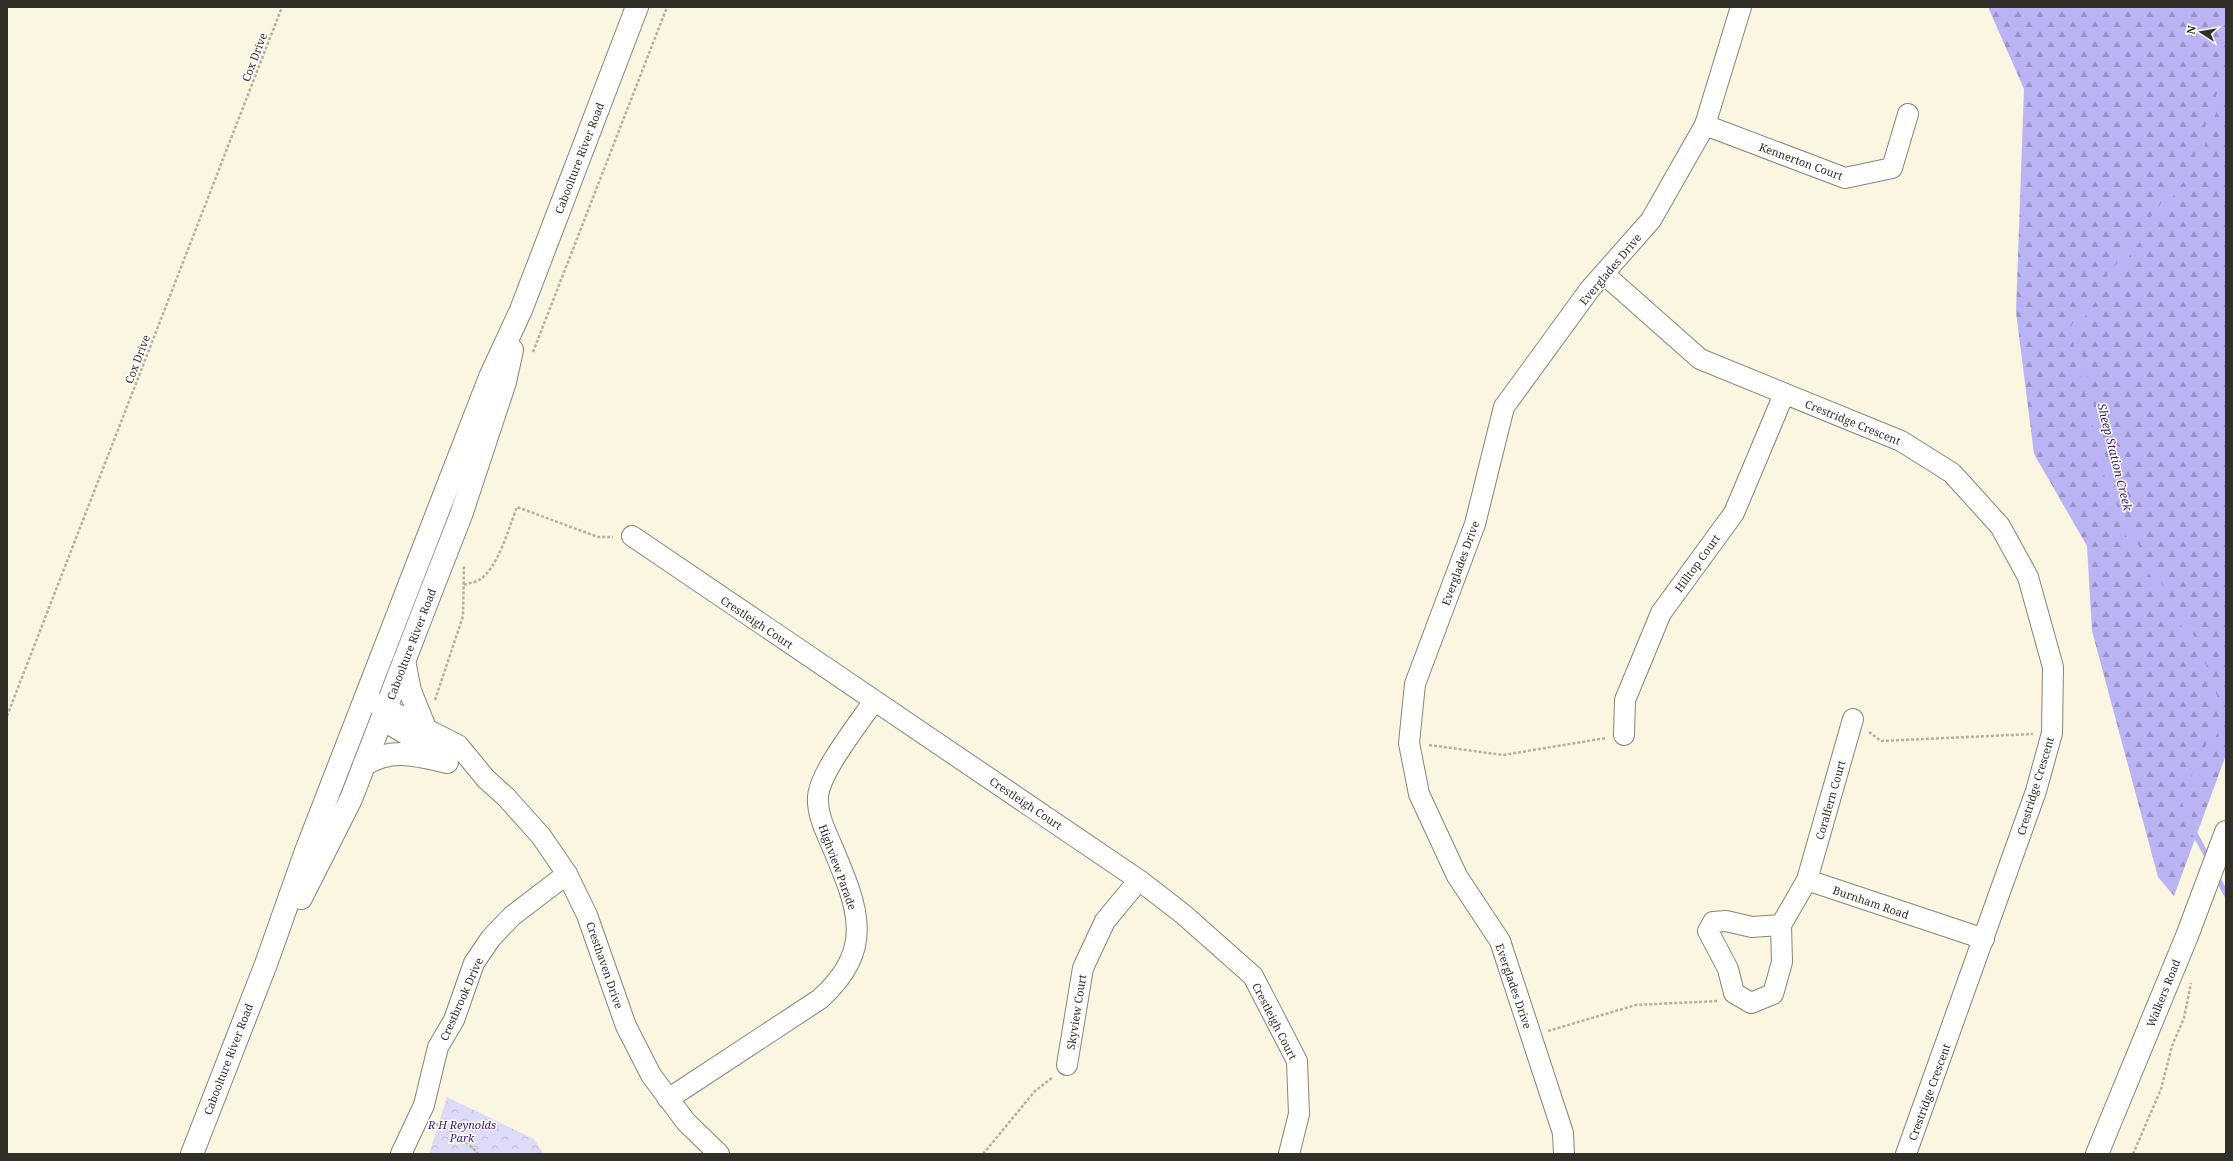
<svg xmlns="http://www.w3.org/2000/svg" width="2233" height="1161" font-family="'Noto Serif',serif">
	<defs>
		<pattern id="forest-firs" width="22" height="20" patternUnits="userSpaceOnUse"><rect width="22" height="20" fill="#bab3f4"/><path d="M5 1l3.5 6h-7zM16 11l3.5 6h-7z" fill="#9892c6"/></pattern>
		<pattern id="park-crowns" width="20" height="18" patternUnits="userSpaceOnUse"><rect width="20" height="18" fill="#dedbf8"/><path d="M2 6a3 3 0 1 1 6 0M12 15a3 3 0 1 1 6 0" fill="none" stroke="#bfbcd5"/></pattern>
	</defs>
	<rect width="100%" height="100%" fill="#fbf6e2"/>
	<polygon fill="url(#forest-firs)" points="1988,7 2226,7 2226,755 2174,896 2158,877 2092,631 2087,546 2034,454 2016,312 2024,89"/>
	<polygon fill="url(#park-crowns)" points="447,1097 534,1139 544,1154 429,1154"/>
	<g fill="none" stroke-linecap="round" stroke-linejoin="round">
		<g stroke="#bab3f4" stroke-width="5.5">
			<polyline points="2209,860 2194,832 2184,799 2222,717 2195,643 2116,514 2073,328 2197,159 2226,76"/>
			<polyline points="2216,875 2226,894"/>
		</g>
		<g stroke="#898573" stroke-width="22">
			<g id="minor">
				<polyline points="1705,125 1845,178 1892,168 1908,114"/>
				<polyline points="1604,274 1700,359 1901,441 1952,473 2000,526 2028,577 2053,667 2052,733 2036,791 1906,1154"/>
				<polyline points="632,536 1139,880 1183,914 1253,976 1297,1061 1299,1114 1289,1154"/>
				<polyline points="371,701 458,745 486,779 506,797 541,836 567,874 587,915 626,1026 651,1075 686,1122 719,1154"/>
				<polyline points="382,720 419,742 447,762"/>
				<polyline points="1624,735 1625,700 1661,613 1734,513 1784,394"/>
				<polyline points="1807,880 1853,719"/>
				<polyline points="1781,925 1752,927 1726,921 1713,922 1708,931 1728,969 1734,993 1751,1003 1773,994 1782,962 1781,925 1807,880 1984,939"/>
				<polyline points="1067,1065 1083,968 1105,921 1139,880"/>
				<path d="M 668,1099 L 820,999 C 876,948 858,908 832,846 C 825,830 817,814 818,797 C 819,773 859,723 874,701"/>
				<polyline points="401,1154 424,1105 438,1047 454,1020 474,963 491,938 512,916 567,874"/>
				<polyline points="1564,1154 1563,1133 1500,941 1457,876 1419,794 1409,743 1415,684 1475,524 1504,407 1590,289 1651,220 1705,125 1741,7"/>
			</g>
		</g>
		<g stroke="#898573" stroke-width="24">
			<polyline id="tertiary" points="2097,1154 2187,936 2226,832"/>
		</g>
		<g stroke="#898573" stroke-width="24">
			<g id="secondary">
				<polyline points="404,661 410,691 425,728"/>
				<path d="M 364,765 C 391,747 417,755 447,762"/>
				<polyline points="301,898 351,799 427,602 461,515 505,382 512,350"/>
				<polyline points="192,1154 266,964 306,851 490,377 521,310 637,7"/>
			</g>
		</g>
		<g stroke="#b5b1a2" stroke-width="2.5" stroke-dasharray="3 2" stroke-linecap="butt">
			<polyline points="533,352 667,7"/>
			<path d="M 464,585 C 468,583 474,583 479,580 C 498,569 509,527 517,507 L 598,537 L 613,537"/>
			<polyline points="435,700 463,616 464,566"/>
			<polyline points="7,716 282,7"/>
			<polyline points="1869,732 1881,741 2033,734"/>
			<polyline points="1429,745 1503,755 1606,738"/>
			<polyline points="1548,1031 1636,1005 1717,1001"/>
			<path d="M 436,1124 C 453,1131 467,1141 478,1154"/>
			<polyline points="983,1154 1035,1091 1053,1077"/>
			<polyline points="2133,1154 2161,1089 2172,1046 2184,1018 2191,983"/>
		</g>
		<use href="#minor" stroke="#fff" stroke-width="20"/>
		<use href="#tertiary" stroke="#fff" stroke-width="22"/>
		<use href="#secondary" stroke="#fff" stroke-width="22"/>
	</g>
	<g text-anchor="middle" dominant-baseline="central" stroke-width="3" stroke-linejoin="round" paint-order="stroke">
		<g font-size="11" fill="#312f27" stroke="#fff">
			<text transform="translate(254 57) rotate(-69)">Cox Drive</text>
			<text transform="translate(579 158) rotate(-69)">Caboolture River Road</text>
			<text transform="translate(1801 161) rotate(20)">Kennerton Court</text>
			<text transform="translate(1610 269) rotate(-50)">Everglades Drive</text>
			<text transform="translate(137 359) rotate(-69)">Cox Drive</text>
			<text transform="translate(1853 422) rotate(22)">Crestridge Crescent</text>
			<text transform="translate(1460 563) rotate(-70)">Everglades Drive</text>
			<text transform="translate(1697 563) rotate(-54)">Hilltop Court</text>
			<text transform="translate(757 622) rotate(34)">Crestleigh Court</text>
			<text transform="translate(411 644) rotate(-69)">Caboolture River Road</text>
			<text transform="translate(2035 786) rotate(-73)">Crestridge Crescent</text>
			<text transform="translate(1830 800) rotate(-74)">Coralfern Court</text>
			<text transform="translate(1026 803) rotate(34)">Crestleigh Court</text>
			<text transform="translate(838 867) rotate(70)">Highview Parade</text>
			<text transform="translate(1871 902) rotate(19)">Burnham Road</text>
			<text transform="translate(605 965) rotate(71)">Cresthaven Drive</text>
			<text transform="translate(1514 986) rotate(71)">Everglades Drive</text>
			<text transform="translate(2163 993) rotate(-68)">Walkers Road</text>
			<text transform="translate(461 999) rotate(-66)">Crestbrook Drive</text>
			<text transform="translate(1076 1012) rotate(-81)">Skyview Court</text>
			<text transform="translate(1275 1021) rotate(63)">Crestleigh Court</text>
			<text transform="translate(228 1059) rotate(-69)">Caboolture River Road</text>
			<text transform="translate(1929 1092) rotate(-70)">Crestridge Crescent</text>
		</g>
		<g font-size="11" font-style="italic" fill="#341673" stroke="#fff">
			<text x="462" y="1124">R H Reynolds<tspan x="462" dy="13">Park</tspan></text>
		</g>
		<g font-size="12" font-style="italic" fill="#3a1f7b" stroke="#fff">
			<text transform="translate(2115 457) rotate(76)">Sheep Station Creek</text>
		</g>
	</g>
	<rect width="2233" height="1161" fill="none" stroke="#312f27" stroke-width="16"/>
	<g transform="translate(2201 32) rotate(282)" stroke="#ffffff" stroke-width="3" paint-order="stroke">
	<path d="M0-3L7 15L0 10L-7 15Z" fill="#312f27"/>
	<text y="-6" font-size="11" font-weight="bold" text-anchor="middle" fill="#312f27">N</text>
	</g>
</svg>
